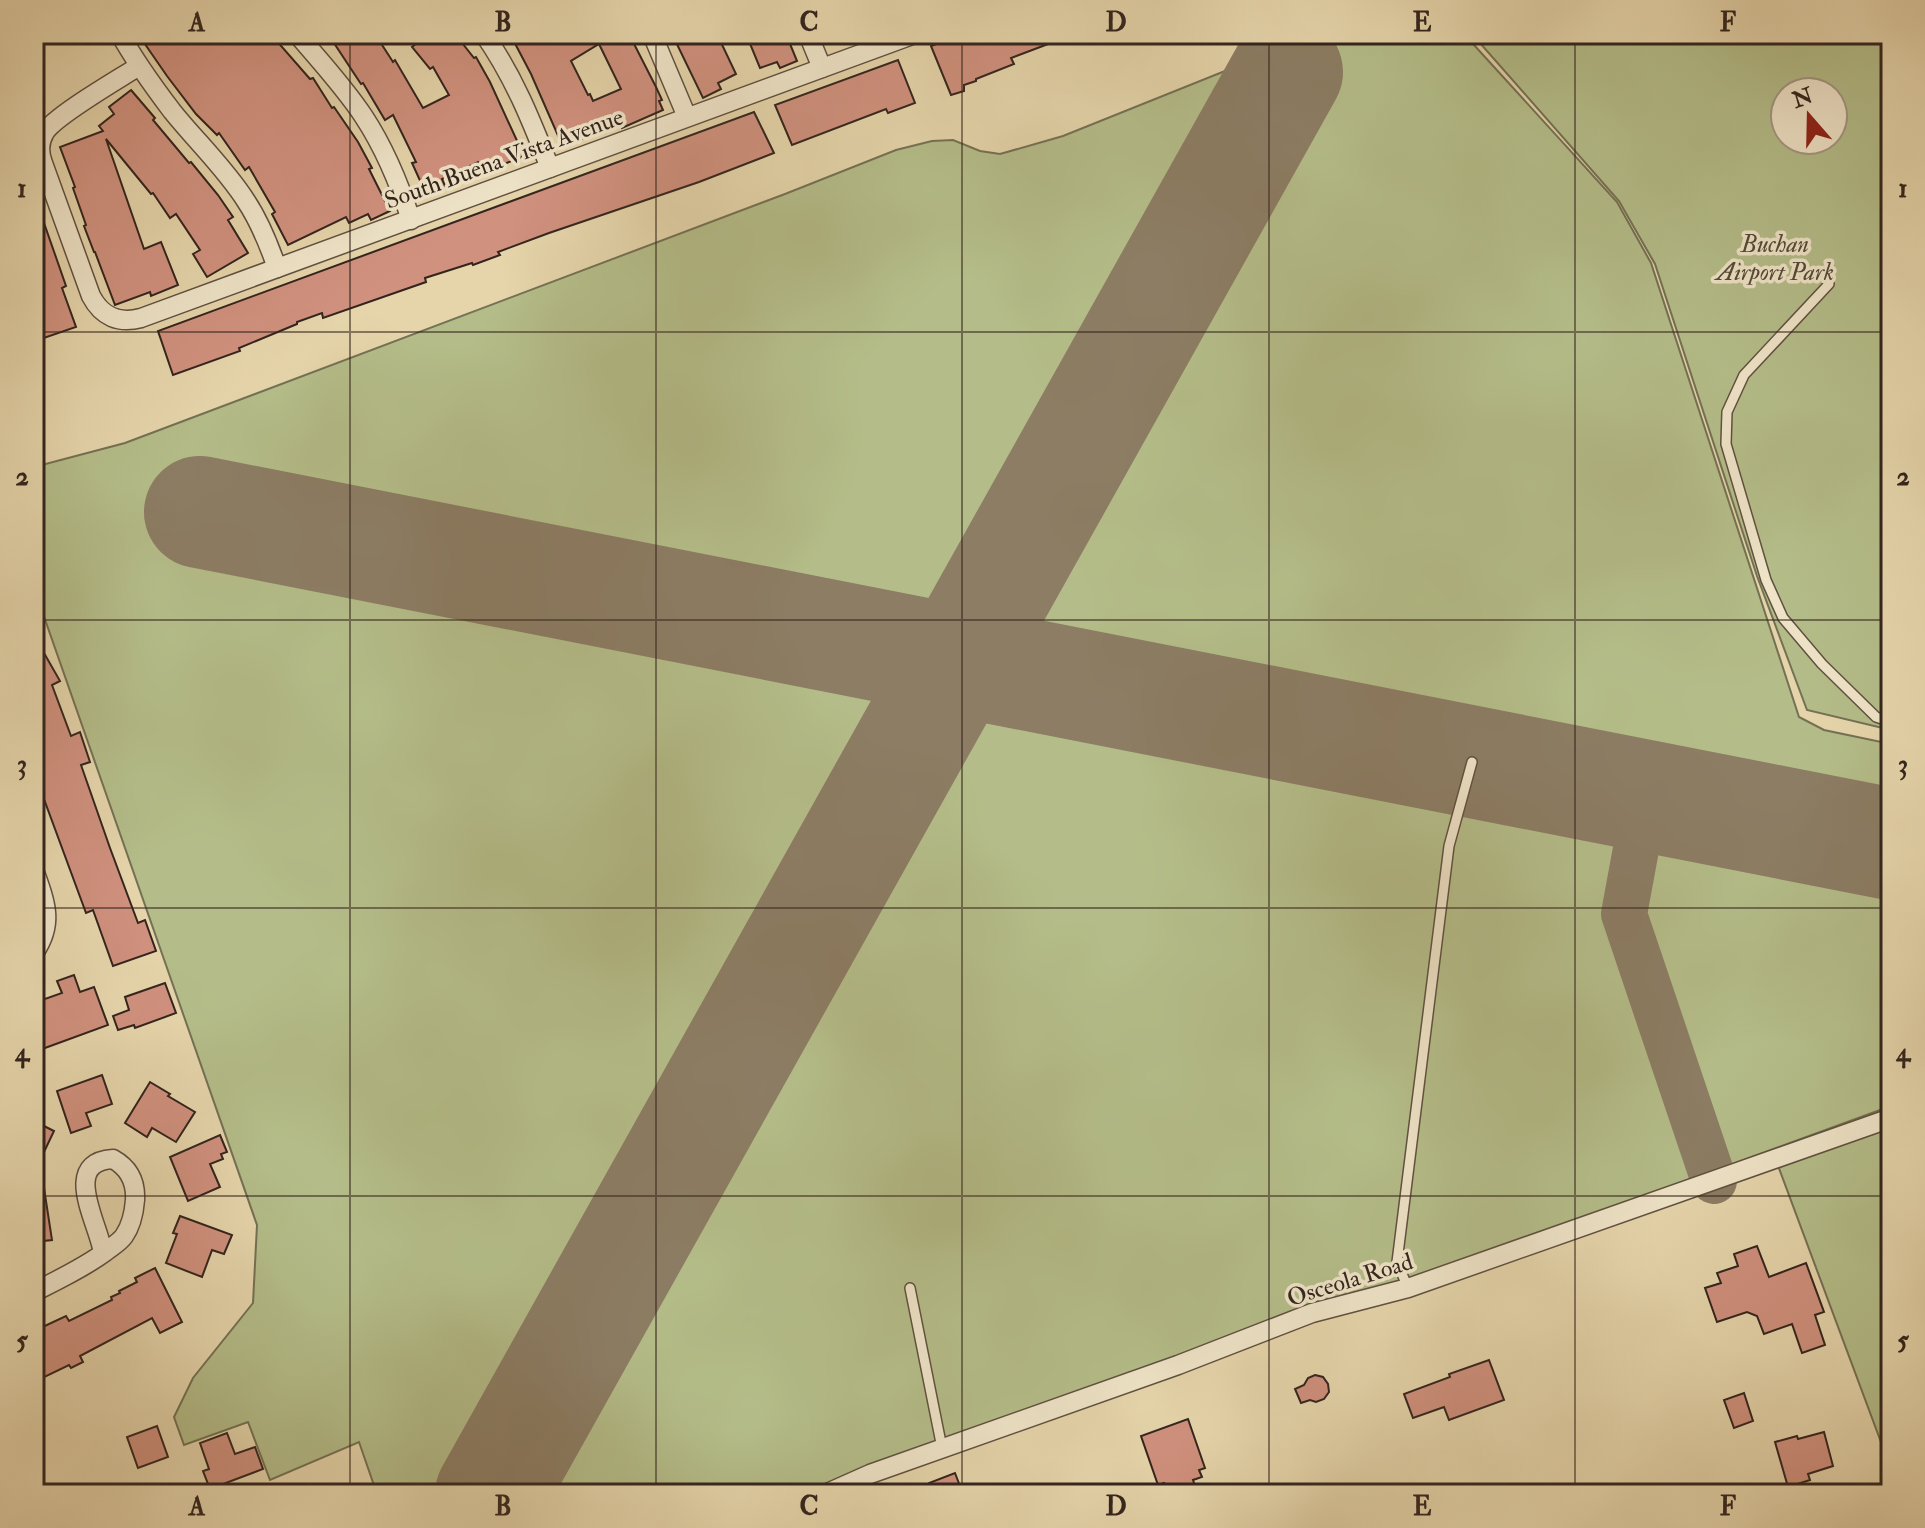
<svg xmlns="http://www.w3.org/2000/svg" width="1925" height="1528" font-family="'IM FELL Double Pica',serif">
	<rect width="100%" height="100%" fill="#e6d5ab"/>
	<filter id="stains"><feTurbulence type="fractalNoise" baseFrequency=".0025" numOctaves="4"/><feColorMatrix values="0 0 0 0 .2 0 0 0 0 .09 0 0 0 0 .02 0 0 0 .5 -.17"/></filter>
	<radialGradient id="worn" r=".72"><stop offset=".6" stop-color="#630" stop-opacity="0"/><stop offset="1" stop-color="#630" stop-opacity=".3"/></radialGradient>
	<g fill="#b4bd89" stroke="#747154" stroke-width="2" fill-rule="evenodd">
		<polygon points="1317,34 1464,34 1617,202 1651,263 1799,717 1824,730 1891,744 1891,1106 1530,1238 830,1485 811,1494 377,1494 359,1442 270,1480 248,1422 184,1445 174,1417 193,1378 253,1303 257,1225 34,588 34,467 125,443 785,194 896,150 932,141 953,140 980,151 1000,154 1063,136"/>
		<path d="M 1472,34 L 1891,34 L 1891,730 L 1807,710 L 1757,576 L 1655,264 L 1619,201 ZM 1785,92 L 1833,92 L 1833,140 L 1785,140 Z"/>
		<polygon points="1891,1121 1891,1469 1777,1163"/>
	</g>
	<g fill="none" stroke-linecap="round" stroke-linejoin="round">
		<polyline stroke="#8c7d64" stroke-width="46" points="1646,795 1624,914 1714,1181"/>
		<g stroke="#8c7d64" stroke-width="112">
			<polyline points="200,512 1891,844"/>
			<polyline points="491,1494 1287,72"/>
		</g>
	</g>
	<g fill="#d0917e" stroke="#33251e" stroke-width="2" fill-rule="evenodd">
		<polygon points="138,34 268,34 273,42 276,40 310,79 313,78 332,108 334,107 358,142 372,168 369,169 390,211 371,220 368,214 349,223 346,217 288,245 272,214 275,212 249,167 245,170 219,133 217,135 196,114 167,76"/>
		<polygon points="328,34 375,34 393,62 395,60 423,108 449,95 433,67 430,69 412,47 428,34 455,34 474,58 476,57 490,82 524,156 482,173 478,162 442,179 446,188 427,196 412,163 416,162 393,115 385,120 363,83 361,84"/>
		<path d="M 510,34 L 629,34 L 656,87 L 662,100 L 659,101 L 663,110 L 622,128 L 615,114 L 587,126 L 591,135 L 563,147 L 531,74 ZM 599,44 L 621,89 L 593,101 L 590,94 L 588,95 L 571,61 Z"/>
		<polygon points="672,34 717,34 736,74 718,83 721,89 703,98"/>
		<polygon points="746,34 786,34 797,61 780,68 777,62 760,68"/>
		<polygon points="964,34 1072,34 1072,35 1011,58 1014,64 976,79 976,81 964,85 964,91 951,95 931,46"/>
		<polygon points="898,60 915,103 888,113 886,109 792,145 775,105"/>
		<polygon points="131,90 155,118 153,120 189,163 191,162 218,195 233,217 228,220 248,253 207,277 193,254 200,250 176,214 170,218 153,193 151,194 106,139 144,249 161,242 178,285 151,296 150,292 115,305 95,252 94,252 84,226 86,225 73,188 75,187 60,147 103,131 99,126 114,114 109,107"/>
		<polygon points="754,112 774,153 699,182 549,233 498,252 500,255 473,265 472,263 425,278 426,282 323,318 322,313 297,322 297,324 239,348 240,351 173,375 158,331"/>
		<polygon points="36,200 66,286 62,288 76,327 38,340 34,327 34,201"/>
		<polygon points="44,653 60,681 52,685 71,736 80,732 90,762 81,765 110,848 138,923 145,920 156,951 113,966 93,910 86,913 34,772 34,659"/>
		<polygon points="74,975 80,992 94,987 108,1025 34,1052 34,1005 40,1004 39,1001 62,993 57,981"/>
		<polygon points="165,983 176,1013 135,1028 134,1025 118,1030 113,1016 129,1010 125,997"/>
		<polygon points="102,1075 112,1104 86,1113 91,1126 71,1133 57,1091"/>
		<polygon points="150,1082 170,1094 168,1096 195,1112 176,1142 152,1128 147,1137 125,1123"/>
		<polygon points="34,1121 54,1131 34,1173"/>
		<polygon points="220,1135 227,1152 221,1154 223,1159 210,1164 220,1187 188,1201 170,1157"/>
		<polygon points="34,1175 42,1175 52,1240 34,1242"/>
		<polygon points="180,1216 232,1235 224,1254 212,1250 202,1277 166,1263 177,1234 173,1233"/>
		<polygon points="1757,1246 1769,1277 1806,1263 1824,1312 1815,1315 1825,1345 1802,1353 1792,1324 1764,1334 1757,1316 1747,1312 1717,1322 1705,1288 1721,1283 1717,1273 1738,1266 1734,1254"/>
		<polygon points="155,1268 182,1322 160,1333 152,1318 80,1356 83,1362 71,1368 69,1365 34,1382 34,1331 66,1316 69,1321 112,1300 111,1297 120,1293 119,1291 137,1282 135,1278"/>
		<polygon points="1489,1360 1504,1400 1449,1420 1444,1407 1413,1418 1404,1394 1450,1377 1449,1374"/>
		<polygon points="1315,1375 1323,1377 1328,1384 1329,1392 1324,1399 1316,1402 1310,1400 1301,1403 1295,1389 1304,1385 1308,1378"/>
		<polygon points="1744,1393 1753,1421 1734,1428 1724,1400"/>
		<polygon points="1188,1419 1205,1468 1199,1470 1202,1477 1193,1480 1196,1489 1178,1494 1176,1487 1166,1490 1164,1483 1158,1485 1141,1436"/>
		<polygon points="157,1426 168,1457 138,1468 127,1437"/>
		<polygon points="1824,1432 1833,1466 1808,1474 1810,1480 1788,1487 1775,1442 1797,1436 1798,1439"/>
		<polygon points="227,1433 235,1454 255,1447 263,1469 210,1489 203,1471 209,1469 200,1443"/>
		<polygon points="955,1473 963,1494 933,1494 929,1483"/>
	</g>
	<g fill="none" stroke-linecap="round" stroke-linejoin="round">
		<g stroke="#605141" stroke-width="12">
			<g id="lane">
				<polyline points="1829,284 1744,375 1727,412 1726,444 1766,580 1783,618 1822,664 1876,717 1891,722"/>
				<polyline points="910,1288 942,1448"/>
				<polyline points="1408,1288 1397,1262 1449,846 1472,762"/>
			</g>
		</g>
		<g stroke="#605141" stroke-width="21">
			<g id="street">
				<path d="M 120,34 C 135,61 153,86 172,111 C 196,141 225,168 246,201 C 260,222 269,245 277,268"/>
				<path d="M 297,34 C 320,61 345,88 364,117 C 385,149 399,183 411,220"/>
				<path d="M 484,34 C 514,77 531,120 550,168"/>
				<polyline points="652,34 687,117"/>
				<polyline points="808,34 822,68"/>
				<path d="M 139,66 C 119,79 56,115 45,132 C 39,142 39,153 43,163 L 91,296 C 102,317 119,324 141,318 L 915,34"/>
				<path d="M 34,870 C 45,901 55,923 34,953"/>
				<path d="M 34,1292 C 58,1280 83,1268 105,1252 C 111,1247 119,1243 124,1236 C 131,1226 134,1213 135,1200 C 136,1182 129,1168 113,1159 C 60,1162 99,1224 103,1253"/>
				<polyline points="825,1494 870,1474 1178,1365 1312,1313 1408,1288 1891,1118"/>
			</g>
		</g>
		<use href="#lane" stroke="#efe4c8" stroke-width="9"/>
		<use href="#street" stroke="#efe4c8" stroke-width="18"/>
	</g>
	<path fill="none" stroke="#33251e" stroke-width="2" stroke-opacity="0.55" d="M 350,34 L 350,1494M 656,34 L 656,1494M 962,34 L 962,1494M 1269,34 L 1269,1494M 1575,34 L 1575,1494M 34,332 L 1891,332M 34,620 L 1891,620M 34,908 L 1891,908M 34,1196 L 1891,1196"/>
	<g text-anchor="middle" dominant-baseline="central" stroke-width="7" stroke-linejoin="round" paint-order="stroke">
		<g font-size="24" fill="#33251e" stroke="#efe4c8">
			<text transform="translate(504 159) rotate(-20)">South Buena Vista Avenue</text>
			<text transform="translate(1350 1280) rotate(-17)">Osceola Road</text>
		</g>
		<g font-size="24" font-style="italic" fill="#534b39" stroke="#efe4c8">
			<text x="1775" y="244">Buchan<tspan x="1775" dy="28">Airport Park</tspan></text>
		</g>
	</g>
	<rect width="1925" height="1528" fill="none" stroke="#e6d5ab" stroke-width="88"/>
	<g transform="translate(1809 116) rotate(340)"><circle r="38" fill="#efe4c8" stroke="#a49884" stroke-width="2"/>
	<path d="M0-6L14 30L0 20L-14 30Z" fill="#8f2418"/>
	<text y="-12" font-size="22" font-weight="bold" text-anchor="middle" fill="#33251e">N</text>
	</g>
	<rect x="44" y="44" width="1837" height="1440" fill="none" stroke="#33251e" stroke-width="3"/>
	<g font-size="26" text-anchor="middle" font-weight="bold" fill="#33251e">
		<text x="197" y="31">A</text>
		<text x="503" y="31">B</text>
		<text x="809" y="31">C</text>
		<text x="1116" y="31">D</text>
		<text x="1422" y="31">E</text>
		<text x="1728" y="31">F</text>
		<text x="22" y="197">1</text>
		<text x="1903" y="197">1</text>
		<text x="22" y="485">2</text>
		<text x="1903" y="485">2</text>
		<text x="22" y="773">3</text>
		<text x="1903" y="773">3</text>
		<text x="22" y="1061">4</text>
		<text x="1903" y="1061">4</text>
		<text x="22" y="1349">5</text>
		<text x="1903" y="1349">5</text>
		<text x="197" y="1515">A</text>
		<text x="503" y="1515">B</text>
		<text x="809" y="1515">C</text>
		<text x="1116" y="1515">D</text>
		<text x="1422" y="1515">E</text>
		<text x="1728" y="1515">F</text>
	</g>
	<rect width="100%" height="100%" filter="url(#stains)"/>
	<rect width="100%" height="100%" fill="url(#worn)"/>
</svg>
